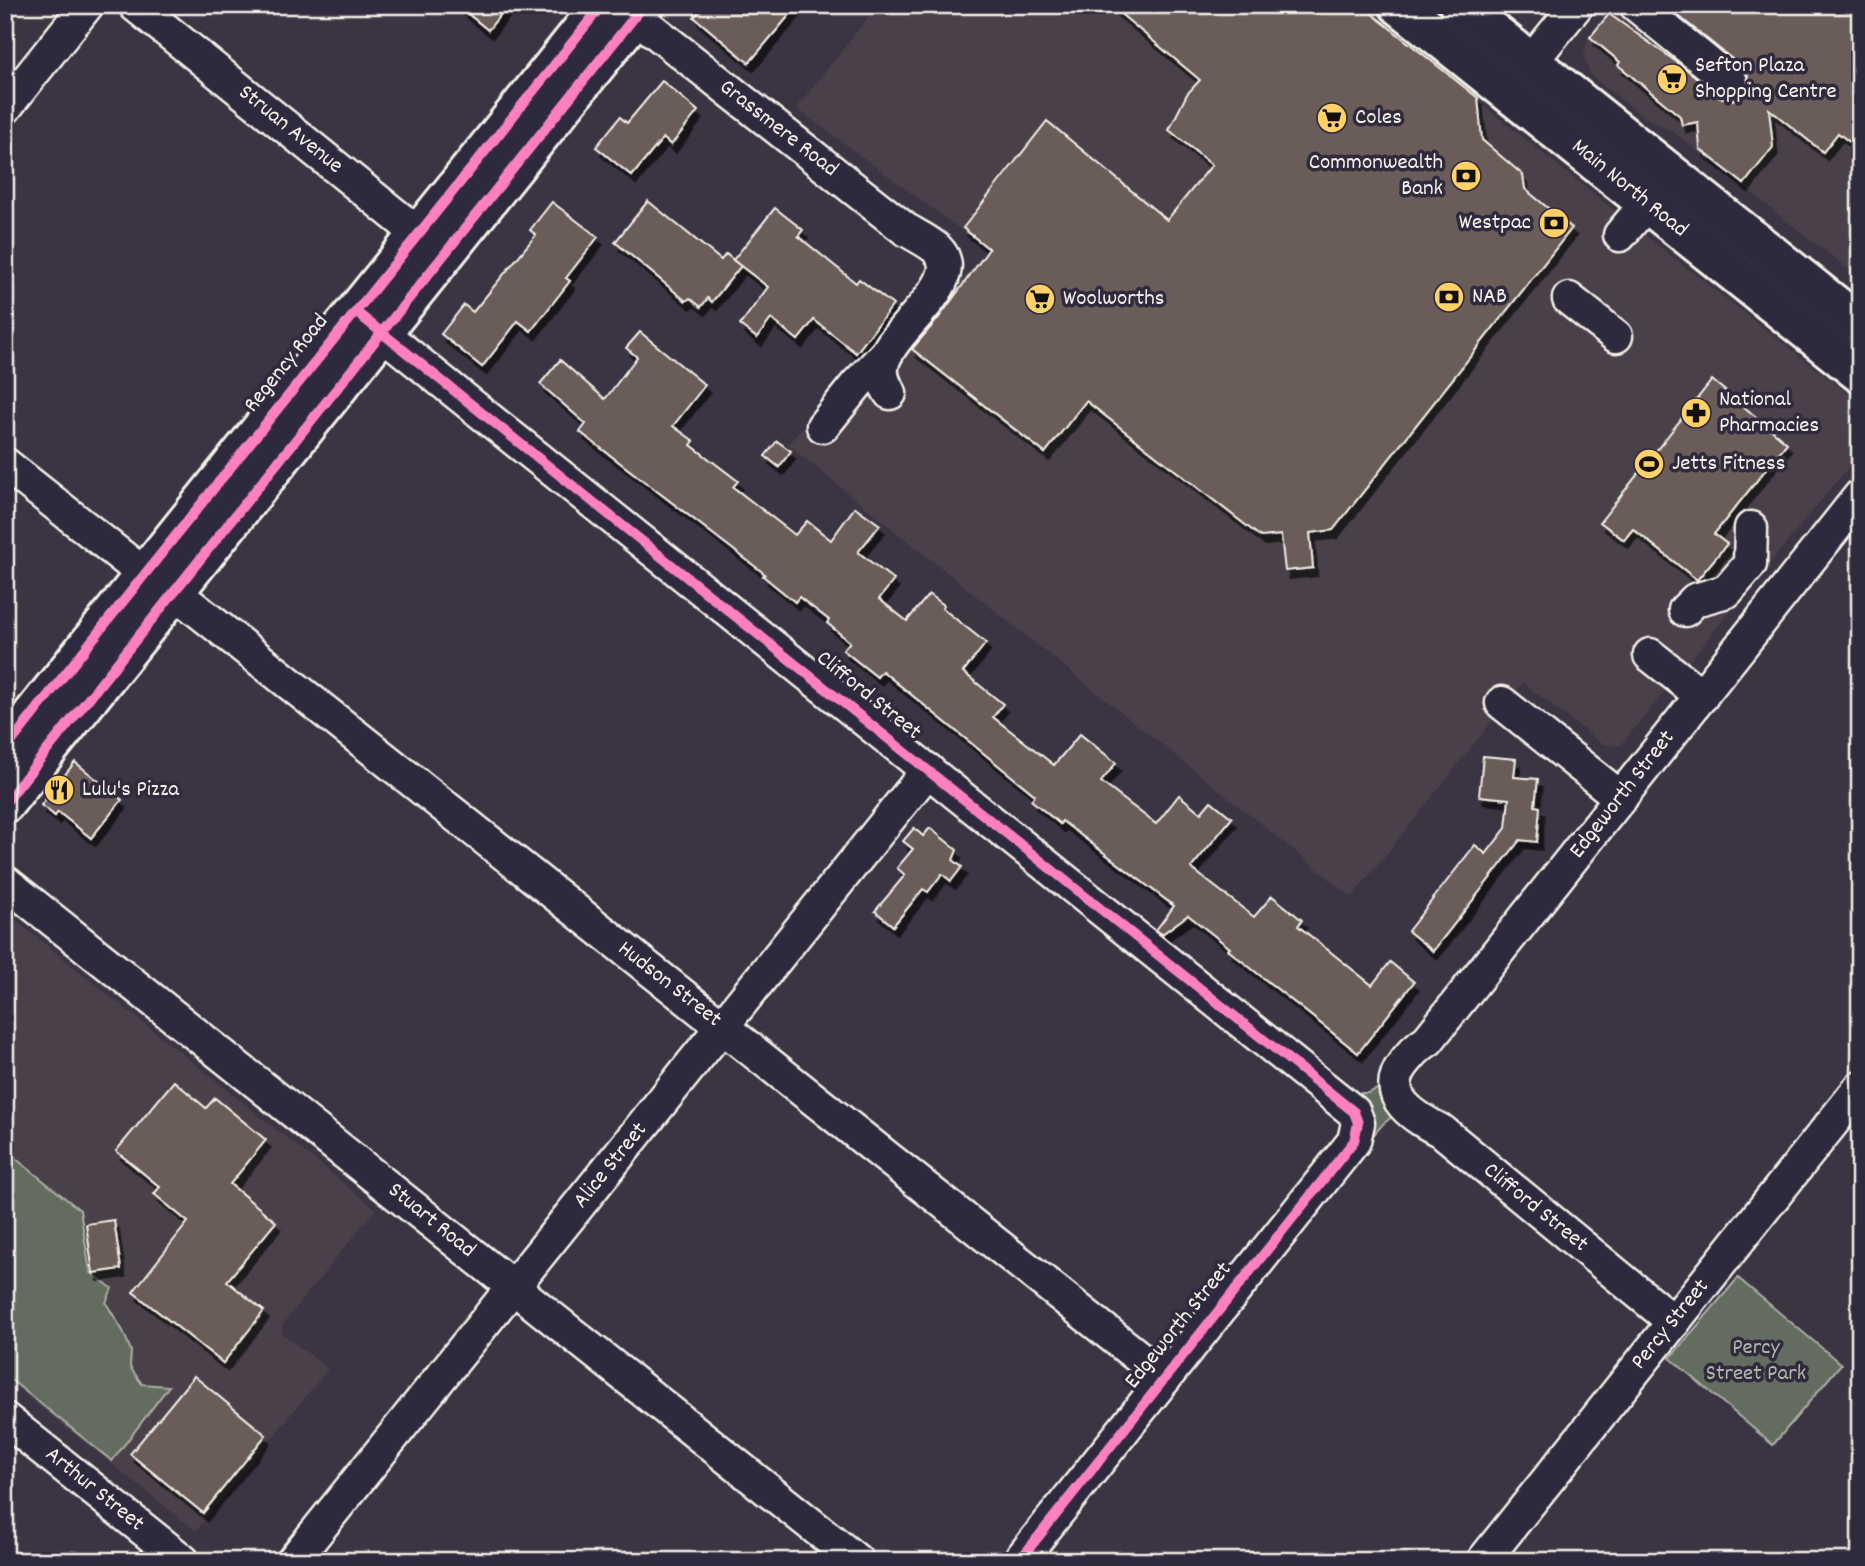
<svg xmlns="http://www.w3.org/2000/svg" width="1865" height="1566" font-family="Dekko,sans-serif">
	<defs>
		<filter id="shadow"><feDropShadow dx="4.5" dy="8" stdDeviation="0" flood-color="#0009"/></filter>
	</defs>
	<rect width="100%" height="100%" fill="#3b3442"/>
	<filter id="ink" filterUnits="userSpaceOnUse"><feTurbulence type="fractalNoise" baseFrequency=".0143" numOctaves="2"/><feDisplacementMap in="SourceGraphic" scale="14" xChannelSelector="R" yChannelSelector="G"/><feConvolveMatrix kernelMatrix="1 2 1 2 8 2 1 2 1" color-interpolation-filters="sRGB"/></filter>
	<g filter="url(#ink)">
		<g fill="#494049">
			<polygon points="878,5 1358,5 1670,255 1860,403 1860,453 1620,746 1602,744 1523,683 1352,897 788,445 858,360 909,345 987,249 796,108"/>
			<polygon points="1613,5 1860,5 1860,278 1672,131 1642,116 1591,76 1584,57 1588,36"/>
			<polygon points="5,912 376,1209 282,1325 283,1334 328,1369 196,1531 5,1379"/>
		</g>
		<g fill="#636c5f" stroke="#acaea4" stroke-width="2">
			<polygon points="1382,1087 1393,1116 1383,1124 1369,1140 1353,1093 1368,1093"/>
			<polygon points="5,1150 80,1210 90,1272 112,1288 106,1303 123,1331 131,1351 130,1367 142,1384 169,1386 112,1461 5,1375"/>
			<polygon points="1738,1278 1841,1364 1773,1445 1670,1358"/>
		</g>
		<g fill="#6a5b58" stroke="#f4f1e8" stroke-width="2" filter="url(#shadow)">
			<polygon points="457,5 508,5 488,30"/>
			<polygon points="704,5 798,5 749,63 694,17"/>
			<polygon points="1110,5 1361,5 1478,98 1482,140 1523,175 1525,189 1572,228 1333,530 1310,533 1313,568 1285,571 1281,535 1261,537 1086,401 1045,453 912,349 938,319 989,249 963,228 1047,121 1167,220 1212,165 1169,130 1187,94 1200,80"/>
			<polygon points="1665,5 1860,5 1860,150 1838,133 1823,152 1769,109 1773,147 1744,184 1700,149 1698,122 1682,125 1680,116 1618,65 1620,62 1590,37 1609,14 1685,68 1720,97 1729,100 1737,99 1745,94 1749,84 1748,76 1743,68"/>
			<polygon points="662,81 698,111 671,145 663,138 632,176 596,147 620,117 627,123"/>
			<polygon points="648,201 721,260 726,254 741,266 712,302 708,298 701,307 690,298 686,301 615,242"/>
			<polygon points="552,202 598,237 566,278 570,281 531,331 518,321 482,367 441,334 464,305 473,312 536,235 530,230"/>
			<polygon points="775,208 803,230 798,236 856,283 859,279 893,305 856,353 814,320 798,340 771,319 757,338 740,325 768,287 733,260"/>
			<polygon points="640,332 705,385 673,426 694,441 691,445 738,481 733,487 795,535 807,521 831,540 855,507 880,525 858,552 894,580 879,599 907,621 929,594 944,605 942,608 986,643 963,672 1003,704 993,717 1054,765 1080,734 1116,763 1101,782 1156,824 1179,795 1201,813 1211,801 1232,818 1191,868 1254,917 1272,896 1302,920 1298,926 1372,985 1390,962 1414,982 1358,1053 1228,950 1230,948 1188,915 1162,934 1156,930 1174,906 1062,821 1060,824 1031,800 1035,795 882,671 877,677 843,650 850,642 827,623 829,620 799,597 795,602 763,576 765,574 580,432 586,424 540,384 560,360 605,399 637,357 626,348"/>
			<polygon points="1712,380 1787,443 1714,534 1727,544 1697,580 1633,529 1624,540 1600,522"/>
			<polygon points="777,441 791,451 779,467 765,456"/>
			<polygon points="1483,756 1516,759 1514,777 1538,779 1535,806 1540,807 1537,842 1520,840 1433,951 1408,931 1475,845 1486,854 1506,828 1509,799 1479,796"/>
			<polygon points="75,762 122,800 91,838 58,812 55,816 41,805"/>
			<polygon points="914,828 923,836 930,828 957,850 953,860 962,867 951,881 942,874 928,892 923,889 893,926 875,911 905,875 897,868 913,849 903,841"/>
			<polygon points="174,1081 206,1108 215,1098 266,1140 230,1184 276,1222 227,1281 264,1311 223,1363 133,1292 188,1222 154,1194 160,1187 116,1151"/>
			<polygon points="114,1220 121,1269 93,1273 86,1224"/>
			<polygon points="194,1376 266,1435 203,1513 130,1454"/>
		</g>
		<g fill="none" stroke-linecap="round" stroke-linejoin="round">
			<g stroke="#f4f1e8" stroke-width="37">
				<g id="minor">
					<polyline points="135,5 436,248"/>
					<path d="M 621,5 L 905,229 C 915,235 928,241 937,249 C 971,282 884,332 882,368 C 881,378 885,385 890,393"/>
					<polyline points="1636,5 1731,82"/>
					<polyline points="1531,62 1577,5"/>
					<polyline points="5,108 87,5"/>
					<polyline points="1620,235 1647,203"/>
					<polyline points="1569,299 1616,336"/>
					<polyline points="363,318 1354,1112 1358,1123 1354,1141 1019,1561"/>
					<polyline points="823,426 857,384 885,355"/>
					<polyline points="5,464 144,574"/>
					<polyline points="173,591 1165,1378"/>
					<polyline points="1685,610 1695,600 1727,591 1750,564 1751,528"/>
					<polyline points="1650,655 1702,696"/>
					<polyline points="1502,703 1621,798"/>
					<polyline points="5,882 857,1561"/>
					<path d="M 1674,1322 L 1443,1132 C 1416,1118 1378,1097 1404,1063 C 1412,1053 1417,1047 1428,1040 L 1860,496"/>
					<polyline points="5,1419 183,1561"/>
					<polyline points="293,1561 928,770"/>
					<polyline points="1483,1561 1860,1088"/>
				</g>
			</g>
			<g stroke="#f4f1e8" stroke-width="44">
				<g id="major">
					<path d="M 5,750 C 202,500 404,254 602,5"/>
					<polyline points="5,803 644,5"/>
				</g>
			</g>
			<g stroke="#f4f1e8" stroke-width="44">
				<g id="highway">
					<polyline points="1399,5 1860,373"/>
					<polyline points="1459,5 1860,325"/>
				</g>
			</g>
			<use href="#minor" stroke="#2f2a3d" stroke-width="32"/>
			<use href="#major" stroke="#2f2a3d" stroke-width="38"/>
			<use href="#highway" stroke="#2f2a3d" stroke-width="38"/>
			<g stroke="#2f2a3d" stroke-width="15">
				<g id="cycleway">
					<polyline points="356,312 1354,1112 1358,1123 1354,1141 1019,1561"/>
					<path d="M 5,750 C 202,500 404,254 602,5"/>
					<polyline points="5,803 644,5"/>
				</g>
			</g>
			<use href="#cycleway" stroke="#ff80c0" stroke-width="10"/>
		</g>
	</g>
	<defs>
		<g id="supermarket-disc" transform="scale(1.575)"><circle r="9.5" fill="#ffd166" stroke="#2f2a3d"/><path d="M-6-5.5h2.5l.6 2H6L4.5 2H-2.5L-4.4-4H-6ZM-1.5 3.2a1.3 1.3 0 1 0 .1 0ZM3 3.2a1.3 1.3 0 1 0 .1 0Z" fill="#111"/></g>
		<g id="bank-disc" transform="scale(1.575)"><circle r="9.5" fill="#ffd166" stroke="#2f2a3d"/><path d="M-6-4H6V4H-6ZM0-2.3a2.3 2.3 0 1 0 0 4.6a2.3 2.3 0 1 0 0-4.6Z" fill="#111"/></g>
		<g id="pharmacy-disc" transform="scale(1.575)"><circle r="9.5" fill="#ffd166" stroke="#2f2a3d"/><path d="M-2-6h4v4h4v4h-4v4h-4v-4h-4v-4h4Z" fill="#111"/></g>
		<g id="stadium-disc" transform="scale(1.575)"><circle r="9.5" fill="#ffd166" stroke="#2f2a3d"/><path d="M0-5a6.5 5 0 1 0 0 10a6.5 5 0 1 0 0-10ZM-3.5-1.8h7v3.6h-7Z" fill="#111"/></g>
		<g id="restaurant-disc" transform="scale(1.575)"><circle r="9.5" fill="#ffd166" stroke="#2f2a3d"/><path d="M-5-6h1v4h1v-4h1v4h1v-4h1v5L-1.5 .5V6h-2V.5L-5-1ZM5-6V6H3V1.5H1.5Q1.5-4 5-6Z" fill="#111"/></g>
	</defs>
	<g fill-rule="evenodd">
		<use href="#supermarket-disc" x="1672" y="79"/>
		<use href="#supermarket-disc" x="1332" y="118"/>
		<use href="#bank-disc" x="1466" y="176"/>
		<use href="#bank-disc" x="1554" y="223"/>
		<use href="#bank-disc" x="1449" y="297"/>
		<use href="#supermarket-disc" x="1040" y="299"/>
		<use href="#pharmacy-disc" x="1696" y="413"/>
		<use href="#stadium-disc" x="1649" y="464"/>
		<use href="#restaurant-disc" x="59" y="790"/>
	</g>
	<g text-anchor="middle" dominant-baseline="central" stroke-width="7" stroke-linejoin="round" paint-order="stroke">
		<g font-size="23" fill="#f4f1e8" stroke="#2f2a3d" text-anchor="start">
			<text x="1695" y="66">Sefton Plaza<tspan x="1695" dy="26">Shopping Centre</tspan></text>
			<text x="1355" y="118">Coles</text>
			<text x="1443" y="163" text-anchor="end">Commonwealth<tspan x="1443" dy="26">Bank</tspan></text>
			<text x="1531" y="223" text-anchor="end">Westpac</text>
			<text x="1472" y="297">NAB</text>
			<text x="1063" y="299">Woolworths</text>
			<text x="1719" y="400">National<tspan x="1719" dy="26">Pharmacies</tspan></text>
			<text x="1672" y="464">Jetts Fitness</text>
			<text x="82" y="790">Lulu's Pizza</text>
		</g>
		<g font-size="23" fill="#f4f1e8" stroke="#2f2a3d">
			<text transform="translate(778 129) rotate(38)">Grassmere Road</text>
			<text transform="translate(290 130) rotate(39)">Struan Avenue</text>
			<text transform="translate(1629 189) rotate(39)">Main North Road</text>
			<text transform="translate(287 364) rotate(-51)">Regency Road</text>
			<text transform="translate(868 696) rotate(39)">Clifford Street</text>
			<text transform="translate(1623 795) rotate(-52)">Edgeworth Street</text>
			<text transform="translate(669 985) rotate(38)">Hudson Street</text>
			<text transform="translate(611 1166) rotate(-51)">Alice Street</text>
			<text transform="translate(1535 1208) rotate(39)">Clifford Street</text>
			<text transform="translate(431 1221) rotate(39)">Stuart Road</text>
			<text transform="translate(1671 1325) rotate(-51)">Percy Street</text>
			<text transform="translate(1179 1326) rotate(-51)">Edgeworth Street</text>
			<text transform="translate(94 1490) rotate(39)">Arthur Street</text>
		</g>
		<g font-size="23" fill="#b3b5aa" stroke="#2f2a3d">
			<text x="1756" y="1348">Percy<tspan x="1756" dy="26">Street Park</tspan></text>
		</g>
	</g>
	<rect width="1865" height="1566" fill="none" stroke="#2f2a3d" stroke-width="28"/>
	<rect x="14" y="14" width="1837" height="1538" fill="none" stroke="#f4f1e8" stroke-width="2.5" filter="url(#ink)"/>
</svg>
